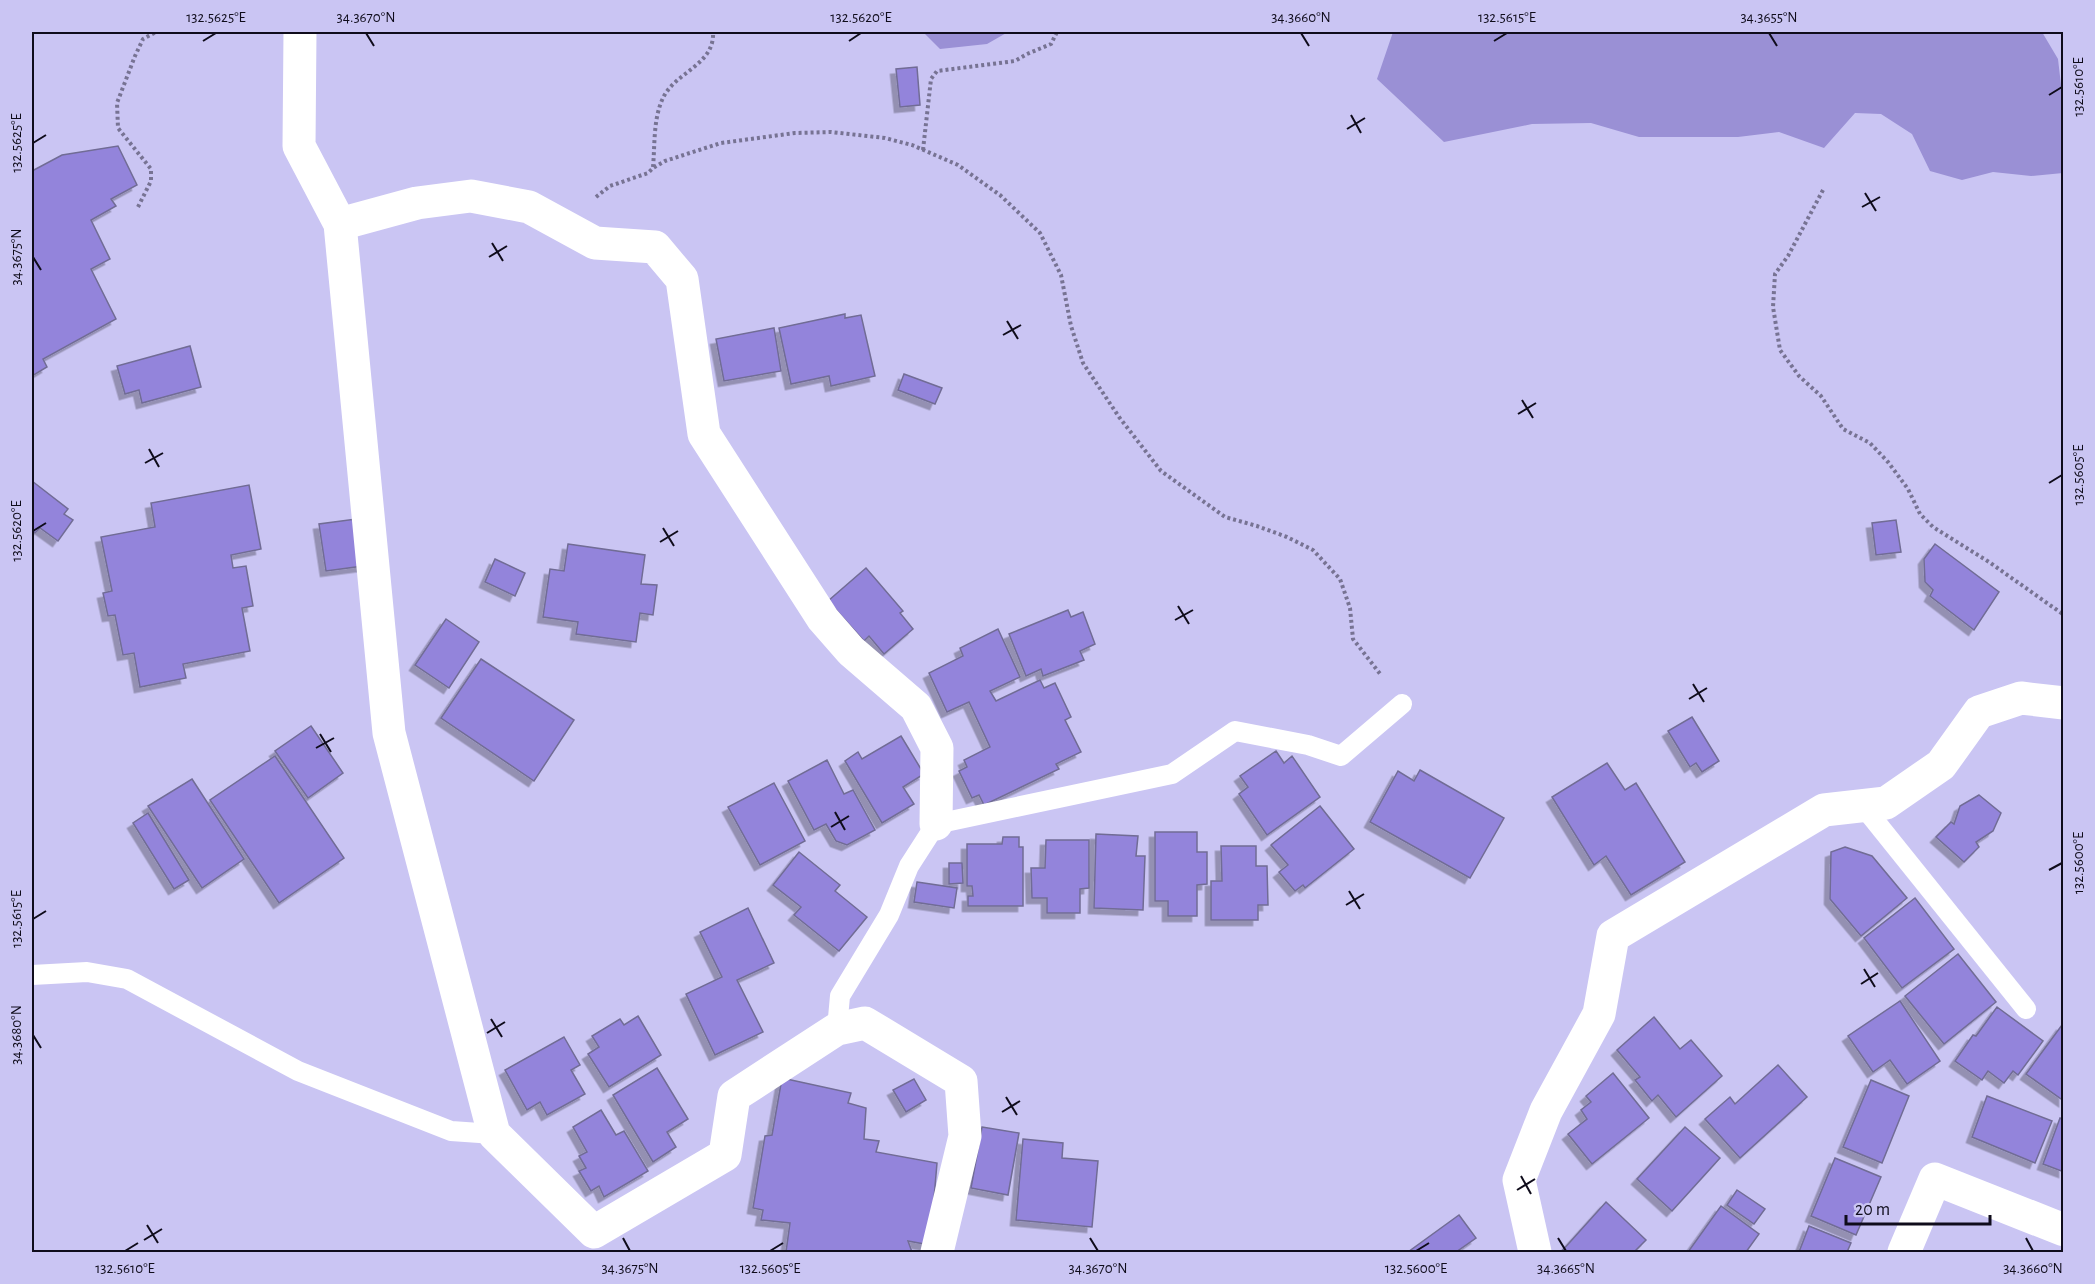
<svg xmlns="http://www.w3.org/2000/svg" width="2095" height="1284" font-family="'Alegreya Sans',sans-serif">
	<defs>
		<filter id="shadow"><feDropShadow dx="-5.5" dy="5.5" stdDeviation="0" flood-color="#0004"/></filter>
	</defs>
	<rect width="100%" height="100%" fill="#cac5f3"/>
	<g fill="#9a90d5">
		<polygon points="923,32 1008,32 987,44 940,49"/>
		<polygon points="1393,32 2042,32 2058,59 2064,111 2063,173 2031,176 1993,172 1962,180 1930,171 1912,134 1881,114 1855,113 1824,148 1779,132 1738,137 1639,137 1591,123 1532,124 1444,142 1377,79"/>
	</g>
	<g fill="#9384db" stroke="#716c95" stroke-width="1.5" filter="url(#shadow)">
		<polygon points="917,67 920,105 900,107 896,69"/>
		<polygon points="118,146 137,185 111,199 116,206 91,220 110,259 91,269 116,319 43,359 47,367 32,376 32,171 62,155"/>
		<polygon points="845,314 845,318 861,315 875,376 831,386 829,376 791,384 779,328"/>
		<polygon points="774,328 781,371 724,381 716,339"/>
		<polygon points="190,346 201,387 142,403 139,390 125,394 117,366"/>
		<polygon points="904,374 942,388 935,404 898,390"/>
		<polygon points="32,481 68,509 64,514 73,520 58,541 40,528 35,533 32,530"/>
		<polygon points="249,485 261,549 231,555 233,568 246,566 253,606 242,608 250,651 183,664 186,678 140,687 134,653 123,655 115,615 108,616 103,593 112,591 101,537 155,527 151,503"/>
		<polygon points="356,519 363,566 326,571 319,524"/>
		<polygon points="1896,520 1901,552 1876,555 1872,523"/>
		<polygon points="568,544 645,555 641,584 657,585 653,615 640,613 636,642 576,634 578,622 543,617 550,569 564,571"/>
		<polygon points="1935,544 1999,592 1974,630 1930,596 1933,590 1925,582 1924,559"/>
		<polygon points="495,559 525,573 515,596 485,582"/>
		<polygon points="866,568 903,611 900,613 913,629 884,654 869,636 864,641 828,601"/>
		<polygon points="1068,610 1071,617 1083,612 1095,644 1080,651 1084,660 1043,676 1041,669 1026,676 1009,634"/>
		<polygon points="446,619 479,642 449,688 415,665"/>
		<polygon points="998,629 1020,677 990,691 996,701 1040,680 1044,688 1055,683 1071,717 1065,720 1081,752 1056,764 1059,769 984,805 979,795 972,798 959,771 967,767 964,760 990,747 969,702 947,712 929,673 963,656 960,648"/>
		<polygon points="481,659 574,720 534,781 441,718"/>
		<polygon points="1692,717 1719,761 1702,772 1696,763 1690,767 1668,731"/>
		<polygon points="311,726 343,773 308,798 275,751"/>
		<polygon points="901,736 924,774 903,787 914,804 882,823 845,761 858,752 862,759"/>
		<polygon points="1276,751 1284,763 1292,756 1320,797 1267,835 1239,794 1248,787 1240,776"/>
		<polygon points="275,756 344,858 279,903 210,800"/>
		<polygon points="827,760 844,794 853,790 875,830 847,845 836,841 826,824 814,830 788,781"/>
		<polygon points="1607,763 1625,790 1636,783 1685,862 1631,895 1606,856 1594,865 1552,797"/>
		<polygon points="1420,770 1504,818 1470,878 1370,822 1398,771 1414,781"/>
		<polygon points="192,779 244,859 202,888 148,806"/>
		<polygon points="774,783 805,841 760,865 728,807"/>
		<polygon points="1979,795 2001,813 1993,831 1976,842 1979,847 1964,862 1936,837 1951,822 1954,824 1960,806"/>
		<polygon points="1320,806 1354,849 1305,888 1303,885 1295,891 1279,872 1288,865 1271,845"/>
		<polygon points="148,813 189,880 174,889 133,823"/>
		<polygon points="1155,832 1197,832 1197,852 1207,852 1207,884 1197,885 1197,916 1168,916 1168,901 1155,901"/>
		<polygon points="1096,834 1138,836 1136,856 1145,856 1143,910 1094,908"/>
		<polygon points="1003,837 1019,837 1019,847 1023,847 1023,906 968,906 968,896 973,896 972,886 967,886 967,844 1002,844"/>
		<polygon points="1046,840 1089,840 1089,888 1080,889 1080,913 1047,913 1047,898 1032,898 1031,868 1045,868"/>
		<polygon points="1221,846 1256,846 1256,866 1267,866 1268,905 1258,905 1258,920 1211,920 1211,881 1222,881"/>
		<polygon points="1845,847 1872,856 1907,898 1861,936 1830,899 1831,852"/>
		<polygon points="799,852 840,885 835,891 867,917 839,951 794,915 801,907 773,885"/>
		<polygon points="949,863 962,863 963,883 949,884"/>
		<polygon points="917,882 957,888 954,908 914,902"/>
		<polygon points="1915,898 1954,949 1902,988 1864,938"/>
		<polygon points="748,908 774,963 737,980 763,1032 715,1055 686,994 722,977 700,932"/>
		<polygon points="1958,954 1996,1002 1944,1044 1905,996"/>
		<polygon points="1900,1001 1940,1061 1907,1084 1890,1060 1873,1072 1848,1036"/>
		<polygon points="1997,1007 2043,1041 2018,1075 2013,1071 2004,1083 1988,1071 1982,1080 1955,1061 1973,1035 1976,1036"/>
		<polygon points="638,1016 661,1055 609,1087 588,1054 599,1047 592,1036 620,1019 624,1025"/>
		<polygon points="1654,1017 1680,1049 1691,1040 1722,1076 1676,1117 1658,1095 1652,1101 1635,1080 1640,1077 1617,1050"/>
		<polygon points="2062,1025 2064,1026 2064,1101 2026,1074"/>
		<polygon points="564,1037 580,1065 571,1070 585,1094 547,1115 540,1102 527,1110 505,1070"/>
		<polygon points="1778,1065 1807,1097 1740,1158 1705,1119 1730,1097 1735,1104"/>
		<polygon points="657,1068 688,1119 667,1132 676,1147 653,1162 613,1095"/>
		<polygon points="1613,1073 1649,1118 1592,1164 1568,1134 1587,1119 1581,1110 1591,1102 1586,1096"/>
		<polygon points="782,1078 851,1093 848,1103 866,1108 864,1139 879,1141 876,1152 937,1163 930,1245 908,1241 912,1252 786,1252 790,1223 761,1220 763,1210 753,1208 765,1136 772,1135"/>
		<polygon points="914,1079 926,1100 906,1112 893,1090"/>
		<polygon points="1871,1080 1909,1096 1882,1163 1843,1147"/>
		<polygon points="1987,1096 2052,1121 2035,1163 1972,1137"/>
		<polygon points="601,1110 616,1135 624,1131 648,1171 604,1197 599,1186 591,1191 579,1171 586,1168 579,1156 587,1152 573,1127"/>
		<polygon points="2060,1118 2064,1120 2064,1172 2043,1164"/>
		<polygon points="982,1127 1019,1133 1008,1195 971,1188"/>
		<polygon points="1685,1127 1720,1158 1672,1211 1637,1179"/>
		<polygon points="1023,1139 1063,1143 1062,1158 1098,1161 1092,1227 1016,1220"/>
		<polygon points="1835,1158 1881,1177 1856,1235 1811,1216"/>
		<polygon points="1737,1190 1765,1209 1754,1224 1727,1205"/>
		<polygon points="1606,1202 1646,1240 1634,1252 1561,1252"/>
		<polygon points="1721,1206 1759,1234 1746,1252 1688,1252"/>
		<polygon points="1459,1215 1476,1238 1456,1252 1408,1252"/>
		<polygon points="1809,1226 1851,1243 1847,1252 1799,1252"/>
	</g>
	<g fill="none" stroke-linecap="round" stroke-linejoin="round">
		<g stroke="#777393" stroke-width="4" stroke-dasharray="3 3" stroke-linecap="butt">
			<polyline points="923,150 931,79 937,71 1015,61 1027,54 1051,44 1057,32"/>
			<path d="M 653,167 C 655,145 653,119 663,98 C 675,72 715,65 713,32"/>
			<polyline points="1823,190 1788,256 1775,274 1773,307 1780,350 1799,376 1821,396 1843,429 1870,443 1888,462 1908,489 1920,514 1933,527 1989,562 2064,615"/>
			<polyline points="596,197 610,186 648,173 653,168 665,161 721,143 795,133 831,132 885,138 912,145 958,165 1000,195 1040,233 1061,275 1071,326 1083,363 1119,417 1161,471 1225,517 1257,526 1287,537 1313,550 1340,579 1350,608 1353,639 1381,675"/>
			<polyline points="138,207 151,181 151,169 118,128 117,103 135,56 143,39 156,32"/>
		</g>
		<g stroke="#fff" stroke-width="20">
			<polyline points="1863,806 2026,1009"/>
			<polyline points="32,975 87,972 127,979 298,1071 451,1131 494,1134"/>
			<polyline points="837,1029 840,996 889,915 909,866 936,824 1172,774 1235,731 1308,745 1341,756 1402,704"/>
		</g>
		<g stroke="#fff" stroke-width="33">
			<polyline points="300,32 299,146 340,224 389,733 494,1134 594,1232 725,1155 734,1096 837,1029 865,1023 961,1081 965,1136 937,1252"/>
			<polyline points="340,224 417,203 471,196 529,207 595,243 655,247 682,279 704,434 823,619 851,651 916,707 937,748 936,824"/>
			<polyline points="1535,1252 1519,1180 1546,1111 1599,1014 1613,936 1824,810 1886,803 1941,765 1979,712 2021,698 2064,703"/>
			<polyline points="1904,1252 1935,1179 2064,1230"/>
		</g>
	</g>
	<path fill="none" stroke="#0f0c1b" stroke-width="2" d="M 366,33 L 374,46M 1301,33 L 1309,46M 1769,33 L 1777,46M 203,41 L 216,33M 849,41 L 861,33M 1494,41 L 1507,33M 2049,95 L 2062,87M 1351,115 L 1361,133M 1347,129 L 1365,118M 33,143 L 46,135M 1865,193 L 1876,211M 1862,207 L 1880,197M 492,243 L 503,261M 33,257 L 41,270M 489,257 L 507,246M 1007,321 L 1018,339M 1003,335 L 1021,325M 1522,400 L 1533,418M 1518,414 L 1536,403M 149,449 L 159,467M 145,463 L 163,453M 2049,483 L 2062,475M 663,528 L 674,546M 33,531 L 46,523M 660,542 L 678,531M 1178,606 L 1189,624M 1175,620 L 1193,610M 1693,684 L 1704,702M 1689,699 L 1707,688M 320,734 L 331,752M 316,748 L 334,738M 835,812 L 845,830M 831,827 L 849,816M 2049,870 L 2062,863M 1349,891 L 1360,909M 1346,905 L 1364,894M 33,919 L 46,911M 1864,969 L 1875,987M 1861,984 L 1878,973M 491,1019 L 502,1037M 487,1033 L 505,1022M 33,1035 L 41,1048M 1006,1097 L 1017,1115M 1002,1112 L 1020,1101M 1521,1176 L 1531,1194M 1517,1190 L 1535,1179M 147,1225 L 158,1243M 623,1238 L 630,1251M 1090,1238 L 1098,1251M 1558,1238 L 1566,1251M 2026,1238 L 2033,1251M 144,1240 L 162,1229M 125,1251 L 138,1243M 770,1251 L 783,1243M 1416,1251 L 1429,1243"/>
	<rect width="2095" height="1284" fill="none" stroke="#cac5f3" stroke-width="66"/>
	<path d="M1846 1215v9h144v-9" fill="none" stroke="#0f0c1b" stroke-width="3"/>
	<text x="1855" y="1215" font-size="18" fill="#0f0c1b" stroke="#cac5f3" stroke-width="4.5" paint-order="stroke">20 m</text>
	<rect x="33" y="33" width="2029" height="1218" fill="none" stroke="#0f0c1b" stroke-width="2"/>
	<g font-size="15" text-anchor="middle" fill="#0f0c1b">
		<text x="216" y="22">132.5625°E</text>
		<text x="366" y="22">34.3670°N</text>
		<text x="861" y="22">132.5620°E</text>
		<text x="1301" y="22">34.3660°N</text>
		<text x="1507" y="22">132.5615°E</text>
		<text x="1769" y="22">34.3655°N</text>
		<text transform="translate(2078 87) rotate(-90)" y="5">132.5610°E</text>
		<text transform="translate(16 143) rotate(-90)" y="5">132.5625°E</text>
		<text transform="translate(16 257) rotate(-90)" y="5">34.3675°N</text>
		<text transform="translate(2078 475) rotate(-90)" y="5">132.5605°E</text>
		<text transform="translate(16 531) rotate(-90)" y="5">132.5620°E</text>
		<text transform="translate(2078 863) rotate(-90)" y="5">132.5600°E</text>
		<text transform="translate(16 919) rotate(-90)" y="5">132.5615°E</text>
		<text transform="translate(16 1035) rotate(-90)" y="5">34.3680°N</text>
		<text x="125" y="1273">132.5610°E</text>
		<text x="630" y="1273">34.3675°N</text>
		<text x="770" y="1273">132.5605°E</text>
		<text x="1098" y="1273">34.3670°N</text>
		<text x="1416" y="1273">132.5600°E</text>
		<text x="1566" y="1273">34.3665°N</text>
		<text x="2033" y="1273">34.3660°N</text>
	</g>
</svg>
